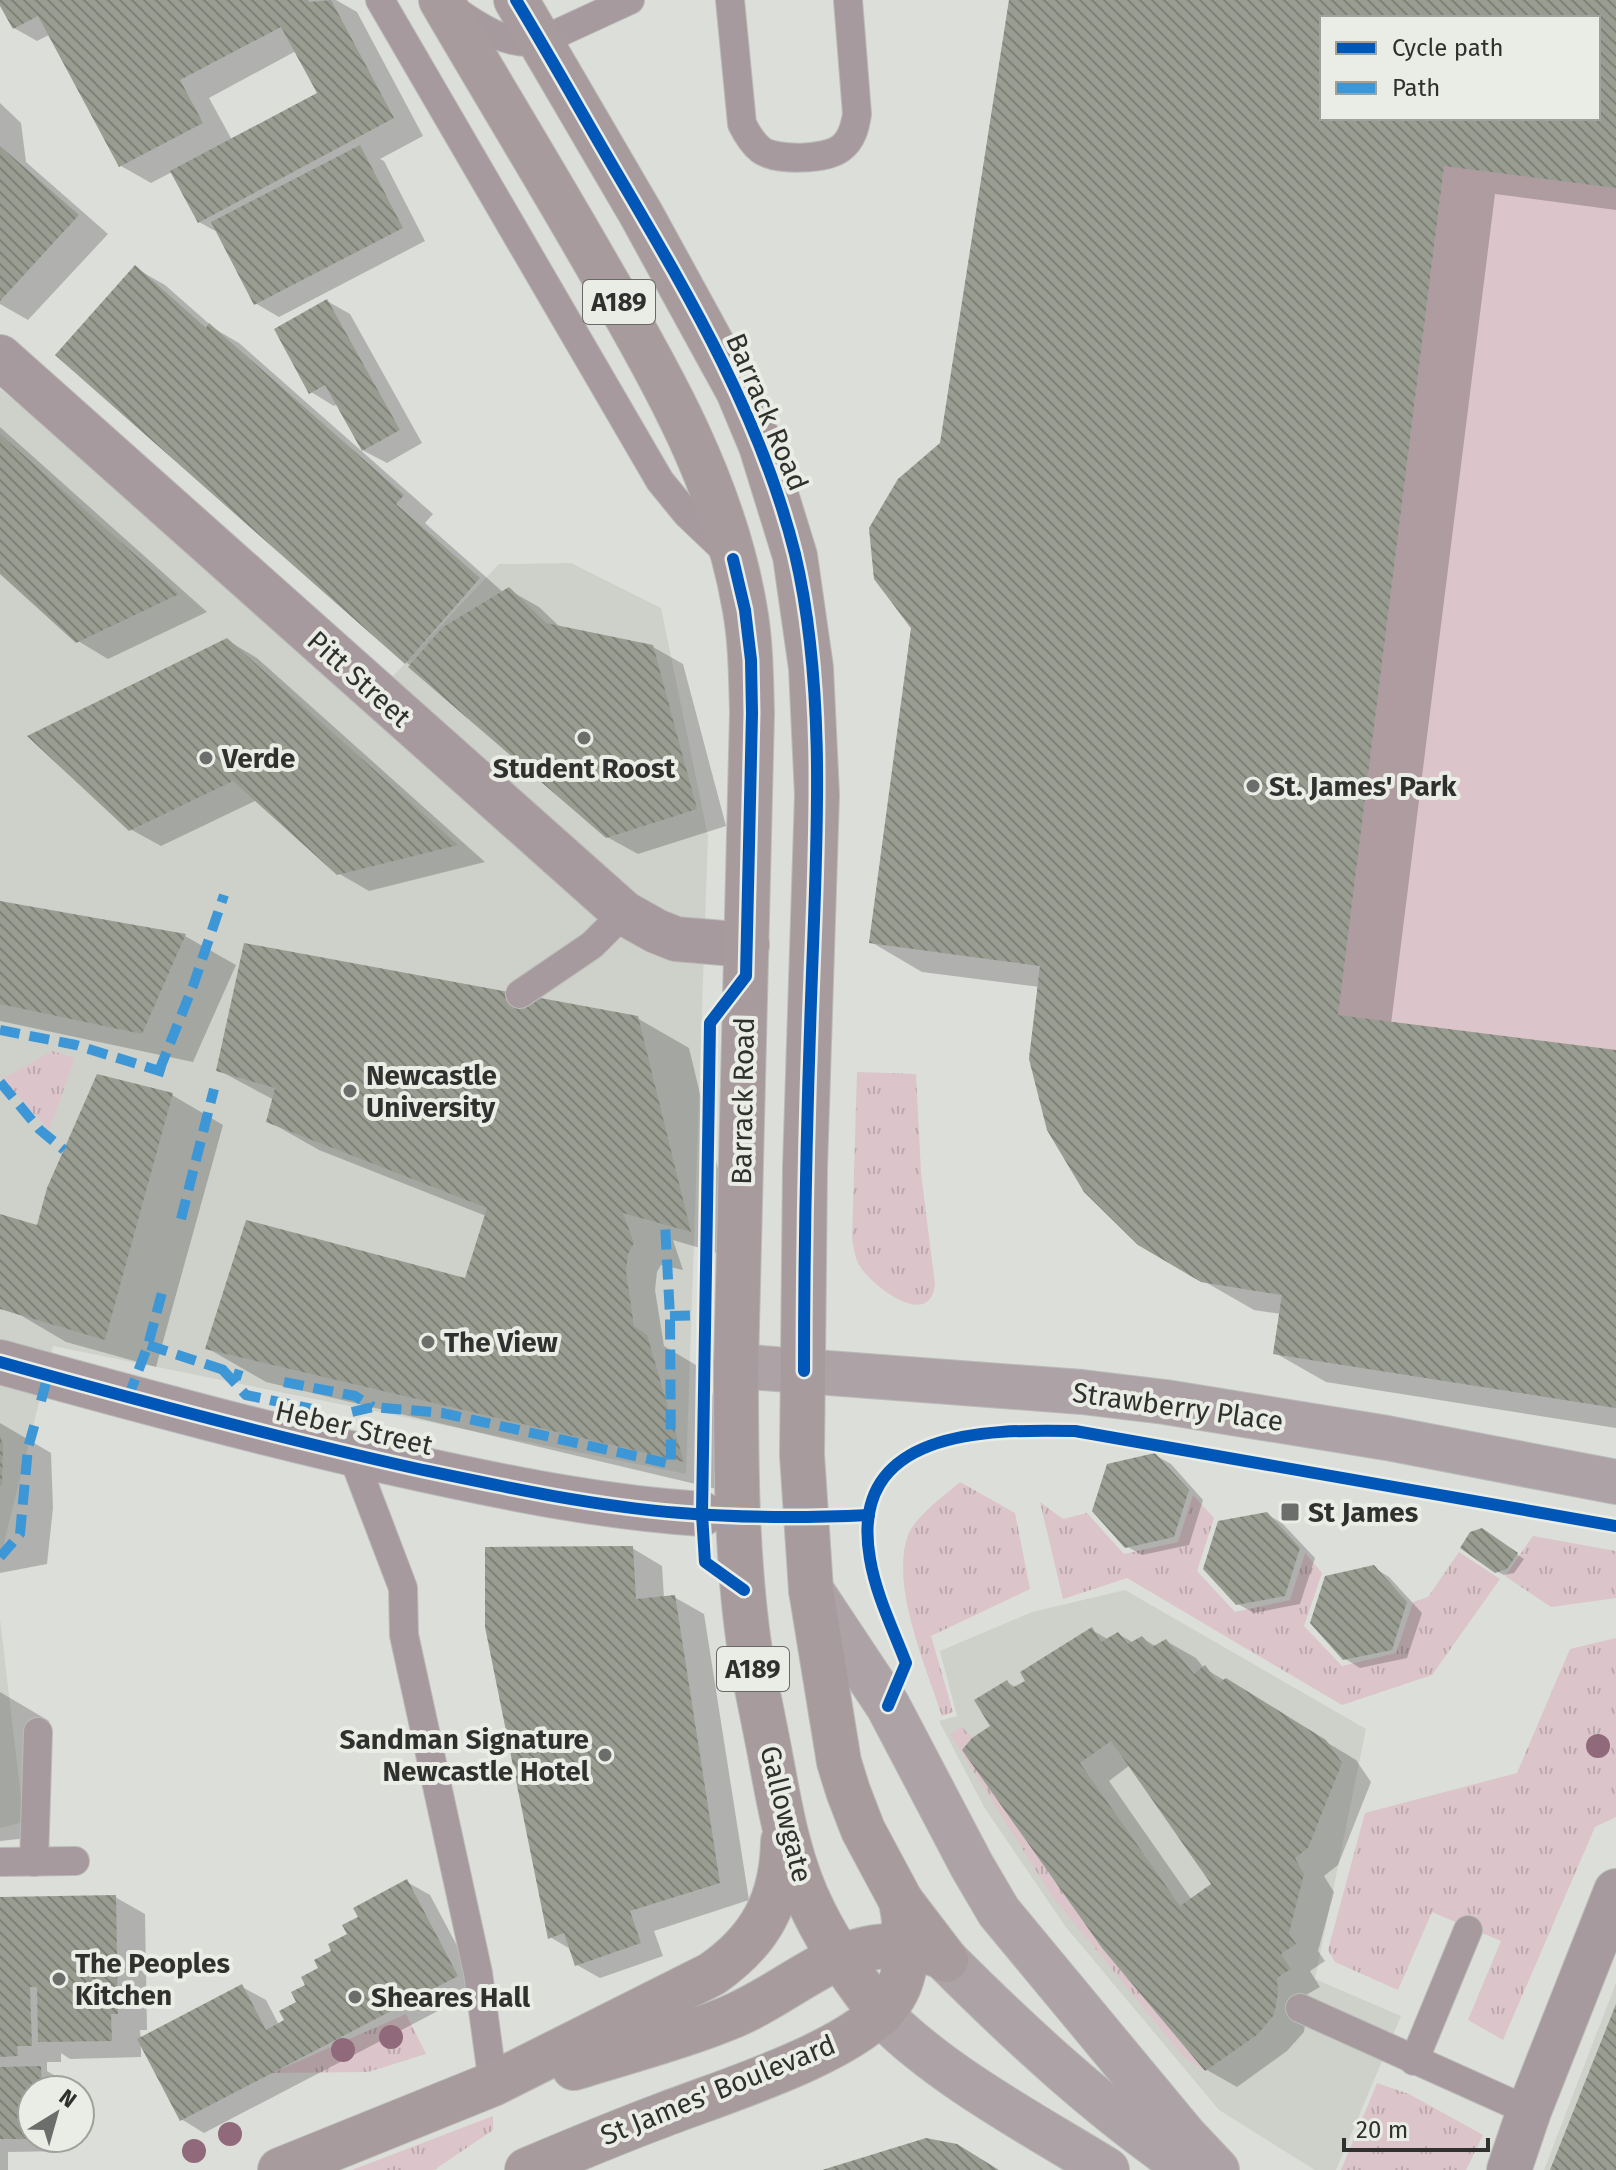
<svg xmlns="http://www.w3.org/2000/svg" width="1616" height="2170" font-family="'Fira Sans',sans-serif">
	<defs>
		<pattern id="grass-tufts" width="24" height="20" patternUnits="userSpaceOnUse" patternTransform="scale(2)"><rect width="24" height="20" fill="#dbc4ca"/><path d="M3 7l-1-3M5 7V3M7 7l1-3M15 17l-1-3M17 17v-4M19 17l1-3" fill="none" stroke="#bca9ae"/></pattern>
		<pattern id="building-back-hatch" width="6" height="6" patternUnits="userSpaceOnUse" patternTransform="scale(2)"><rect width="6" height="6" fill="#999d91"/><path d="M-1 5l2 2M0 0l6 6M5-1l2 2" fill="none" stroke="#7d8177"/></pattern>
	</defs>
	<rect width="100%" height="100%" fill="#dcdeda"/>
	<g fill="#ced1ca">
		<polygon points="0,389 376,694 499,564 571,563 661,608 708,836 686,1474 53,1346 0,1559"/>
		<polygon points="1125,1590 1366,1729 1315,1979 1401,2016 1336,2170 1315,2170 1219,2110 1065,1926 984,1807 939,1721 957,1716 940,1651 1032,1612"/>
		<polygon points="0,1619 24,1822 0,1828"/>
		<polygon points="1616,1983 1616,2170 1544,2170"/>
	</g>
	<g fill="url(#grass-tufts)">
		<polygon points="52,1051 75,1058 49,1130 2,1079"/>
		<path d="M 857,1072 L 916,1074 L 921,1173 L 935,1285 C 929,1331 871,1285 859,1265 C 855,1258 854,1248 852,1240 Z"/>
		<path d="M 960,1482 L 1015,1513 L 1030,1589 L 931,1636 L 953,1712 L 942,1716 C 926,1666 890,1586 908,1535 C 914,1518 946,1494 960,1482 Z"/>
		<polygon points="1193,1495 1214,1518 1197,1571 1235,1612 1290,1600 1305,1553 1322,1573 1304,1626 1342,1666 1396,1653 1413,1602 1428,1597 1459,1552 1500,1579 1432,1675 1342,1705 1127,1578 1063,1599 1040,1502 1063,1519 1087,1513 1124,1554 1178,1542"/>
		<polygon points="1533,1536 1616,1551 1616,1598 1551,1607 1505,1576"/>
		<polygon points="1616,1638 1616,1817 1595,1827 1503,2040 1468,2020 1501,1941 1432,1912 1398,1990 1335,1962 1328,1950 1365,1813 1517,1773 1570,1649"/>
		<polygon points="962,1727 972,1738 963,1750 1102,1948 1205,2071 1183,2056 1052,1896 950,1734"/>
		<polygon points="406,2014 426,2054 368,2072 272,2073"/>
		<polygon points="1377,2083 1409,2094 1483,2135 1466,2170 1341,2170"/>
		<polygon points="493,2116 493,2130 434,2170 352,2170"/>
	</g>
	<path fill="#dbc4ca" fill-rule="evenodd" d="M 1009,0 L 1616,0 L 1616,1408 L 1273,1354 L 1282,1295 L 1201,1282 L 1138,1245 L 1084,1192 L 1047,1130 L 1029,1059 L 1040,966 L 869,943 L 911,629 L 874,579 L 869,528 L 898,479 L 941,442 ZM 1322,18 L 1598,18 L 1598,118 L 1322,118 Z"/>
	<g fill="#0003" fill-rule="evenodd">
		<path d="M 0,0 L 336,0 L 357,12 L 423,136 L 380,159 L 384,161 L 425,241 L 279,317 L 255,303 L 219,233 L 199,222 L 172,172 L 151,183 L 121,166 L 49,35 L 37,41 L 14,28 ZM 296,51 L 319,94 L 232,140 L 209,98 Z"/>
		<path d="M 1011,0 L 1616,0 L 1616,210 L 1495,194 L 1391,1024 L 1616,1052 L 1616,1428 L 1326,1382 L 1275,1353 L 1281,1314 L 1254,1310 L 1139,1244 L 1040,987 L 922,972 L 871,942 L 942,444 ZM 1322,18 L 1598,18 L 1598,118 L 1322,118 Z"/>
		<polygon points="0,103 21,123 26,162 108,234 28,320 0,304"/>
		<polygon points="135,268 165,285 215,329 239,343 433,514 425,523 504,593 509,590 539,607 561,628 653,647 683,664 726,826 638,854 607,837 406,662"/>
		<polygon points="327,301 350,314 422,443 387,463 364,451 337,404 334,406 311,392"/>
		<polygon points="0,427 207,612 108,659 78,641 0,572"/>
		<polygon points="227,640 257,658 485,862 369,891 338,873 257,800 161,846 130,829"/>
		<polygon points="0,903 185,936 236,965 193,1062 0,1021"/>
		<polygon points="637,1018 689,1048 740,1260 673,1240 683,1270 661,1265 657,1272 655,1290 664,1346 706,1371 742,1495 266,1382 207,1348 479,1286 486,1216 319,1150 268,1121 274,1100 218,1070"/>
		<polygon points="172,1095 223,1125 156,1367 66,1342 22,1316 0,1308 0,1217 36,1227"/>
		<polygon points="0,1423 51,1453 53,1508 47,1564 0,1573"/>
		<polygon points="1155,1455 1171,1464 1203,1500 1189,1545 1142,1555 1126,1546"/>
		<polygon points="1266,1514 1282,1523 1315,1558 1300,1604 1254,1613 1238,1604"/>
		<polygon points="1489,1535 1524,1559 1514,1573 1504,1575 1496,1571"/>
		<polygon points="632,1548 662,1566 664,1598 674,1597 704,1614 749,1900 654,1931 663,1956 600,1978 577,1965 572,1950 550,1937"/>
		<polygon points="1373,1567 1389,1577 1422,1613 1407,1658 1360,1668 1344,1658"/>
		<path d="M 1092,1630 L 1109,1640 L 1118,1634 L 1134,1643 L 1142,1638 L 1157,1647 L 1166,1641 L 1196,1658 L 1204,1668 L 1356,1760 L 1371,1782 L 1338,1865 L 1324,1876 L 1334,1892 L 1318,1951 L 1325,1961 L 1310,1971 L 1320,1987 L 1306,1995 L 1307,2012 L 1304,2032 L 1287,2051 L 1237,2087 L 1207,2070 L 993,1726 L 1007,1682 L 1017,1688 ZM 1130,1765 L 1214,1884 L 1192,1900 L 1109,1781 Z"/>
		<polygon points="0,1692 49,1721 46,1783 38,1837 0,1841"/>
		<polygon points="407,1882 430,1895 480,1989 204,2133 181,2119 141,2043 141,2057 70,2059 61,2053 61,2062 47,2062 47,2071 64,2081 64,2090 32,2090 32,2138 65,2138 65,2151 8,2152 8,2170 0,2170 0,1972 115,1897 145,1914 147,2030 140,2030 141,2040 242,1987 266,2000 279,2025 287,2021 308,1986 361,1918"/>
	</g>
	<g fill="url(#building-back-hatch)" fill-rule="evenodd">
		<polygon points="0,0 308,0 309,2 331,0 394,118 198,223 170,171 317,93 281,27 180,80 203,123 119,167 38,16 13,29 0,6"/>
		<path d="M 1009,0 L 1616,0 L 1616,188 L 1444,166 L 1338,1015 L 1616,1050 L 1616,1408 L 1273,1354 L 1282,1295 L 1201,1282 L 1138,1245 L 1084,1192 L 1047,1130 L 1029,1059 L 1040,966 L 869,943 L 911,628 L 874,579 L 869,528 L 898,479 L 940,443 ZM 1322,18 L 1598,18 L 1598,118 L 1322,118 Z"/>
		<polygon points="360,145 403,228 254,305 211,222"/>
		<polygon points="0,146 79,215 0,301"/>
		<polygon points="135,265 206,328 209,323 404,495 396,504 480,578 405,664 55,355"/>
		<polygon points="327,299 400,430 362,451 325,385 309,394 274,329"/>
		<polygon points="0,434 179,594 76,643 0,574"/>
		<polygon points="509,587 546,623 653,645 697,809 606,838 408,667 443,627"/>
		<polygon points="227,638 458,845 337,875 233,781 129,831 27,736"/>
		<polygon points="0,901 186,934 142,1034 0,1004"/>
		<polygon points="244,943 638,1016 691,1232 623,1213 634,1243 628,1254 626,1272 634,1326 647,1335 684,1462 205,1349 246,1220 465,1278 487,1208 266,1122 275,1088 216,1071"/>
		<polygon points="97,1074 173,1093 105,1340 0,1309 0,1214 37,1225 47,1188"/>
		<polygon points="0,1434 3,1447 2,1485 0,1485"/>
		<polygon points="1155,1453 1189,1490 1174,1537 1125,1548 1092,1511 1107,1464"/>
		<polygon points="1267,1512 1300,1548 1285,1596 1236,1605 1203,1569 1218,1521"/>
		<polygon points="1482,1528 1518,1553 1507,1569 1495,1573 1460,1548 1470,1532"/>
		<polygon points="633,1546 636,1599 675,1595 720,1883 630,1911 641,1943 575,1966 564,1933 548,1939 485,1627 485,1547"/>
		<polygon points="1374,1565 1407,1602 1392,1650 1343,1660 1310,1623 1325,1576"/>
		<path d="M 1092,1627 L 1101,1642 L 1118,1632 L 1128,1644 L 1142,1636 L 1152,1647 L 1166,1639 L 1194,1674 L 1205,1665 L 1219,1683 L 1226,1678 L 1326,1740 L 1342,1763 L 1308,1848 L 1295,1858 L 1304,1874 L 1289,1933 L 1296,1944 L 1281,1954 L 1291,1969 L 1277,1978 L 1278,1994 L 1274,2015 L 1257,2035 L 1205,2071 L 1102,1948 L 962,1750 L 972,1738 L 990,1726 L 974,1700 L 1007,1680 L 1012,1688 L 1025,1681 L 1020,1672 ZM 1111,1741 L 1211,1884 L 1180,1906 L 1080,1763 Z"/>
		<polygon points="407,1879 458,1976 180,2121 137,2039 242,1984 266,2030 284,2020 279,2011 296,2002 291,1992 305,1985 301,1977 318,1968 314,1960 331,1951 328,1944 347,1934 342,1925 358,1917 353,1908"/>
		<polygon points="116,1895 118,2014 111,2014 112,2041 38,2042 37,1987 30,1987 32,2046 17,2046 18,2056 0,2057 0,1897"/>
		<polygon points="1616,2004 1616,2170 1550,2170"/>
		<polygon points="41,2066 42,2090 32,2090 32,2139 0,2139 0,2067"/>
		<polygon points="926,2138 957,2144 999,2170 822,2170"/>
	</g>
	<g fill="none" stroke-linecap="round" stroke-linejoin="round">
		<g stroke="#babbb9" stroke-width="30">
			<g id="lane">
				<polyline points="380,0 660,481 687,514 730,555"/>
				<path d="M 730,0 L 742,124 C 747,134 752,143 761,150 C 776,161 826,160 841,148 C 852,140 855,127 857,114 L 848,0"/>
				<path d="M 450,7 C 477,26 507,47 541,41 L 630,0"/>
				<polyline points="520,994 592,945 624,913"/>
				<polyline points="352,1454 403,1588 404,1635 478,1973 493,2084"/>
				<polyline points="0,1862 75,1861"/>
				<polyline points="34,1862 38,1732"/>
				<polyline points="1300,2008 1529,2111"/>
				<polyline points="1414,2061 1468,1930"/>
			</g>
		</g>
		<g stroke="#babbb9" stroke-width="46">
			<g id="street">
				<polyline points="0,357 624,913 656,931 676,939 747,945"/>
				<path d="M 0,1362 C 141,1401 282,1439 425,1470 C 517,1490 608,1508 702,1514"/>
				<polyline points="1509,2170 1529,2111 1616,1891"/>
			</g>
		</g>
		<g stroke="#babbb9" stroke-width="46">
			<g id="secondary">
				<polyline points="736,1366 1082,1392 1165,1402 1387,1438 1616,1482"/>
				<polyline points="811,1590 888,1706 972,1866 999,1912 1184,2135 1217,2170"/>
				<path d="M 946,1960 C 1022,2036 1101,2109 1190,2170"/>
				<path d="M 881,2014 C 940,2075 1034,2125 1107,2170"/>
			</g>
		</g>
		<g stroke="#babbb9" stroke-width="46">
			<g id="primary">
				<path d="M 441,0 C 494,91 549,181 601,272 C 663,378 725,488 745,610 C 751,644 751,679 752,713 L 736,1366 C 736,1463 736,1562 751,1658 C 757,1690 764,1722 770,1754 C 780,1808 789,1863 814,1912 C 832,1949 856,1981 881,2014"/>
				<polyline points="516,0 641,214 738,391 761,446 795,556 811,668 817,795 805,1168 802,1455 811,1590 839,1762 848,1791 863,1830 901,1901 946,1960"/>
				<path d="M 574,2068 C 625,2052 677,2039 726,2019 C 796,1992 852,1922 934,1954"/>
				<path d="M 280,2170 L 493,2084 L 712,1974 C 761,1940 782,1900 783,1841"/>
				<path d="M 527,2170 C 572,2151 617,2132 663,2115 C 722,2092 854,2052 890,2002 C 912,1972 907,1935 901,1901"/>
			</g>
		</g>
		<use href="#lane" stroke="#a79a9e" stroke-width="28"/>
		<use href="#street" stroke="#a79a9e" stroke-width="44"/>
		<use href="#secondary" stroke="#ada2a5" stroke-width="44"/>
		<use href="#primary" stroke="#a79b9e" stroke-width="44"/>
		<g stroke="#3d97d7" stroke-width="10" stroke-dasharray="20 10" stroke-linecap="butt">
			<polyline points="0,1030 76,1045 166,1073"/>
			<polyline points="159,1071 193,986 224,895"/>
			<polyline points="0,1082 40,1130 64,1150"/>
			<polyline points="181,1219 214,1089"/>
			<polyline points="670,1316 703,1315"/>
			<polyline points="148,1345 242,1376"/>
			<polyline points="222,1369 246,1395 322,1411"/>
			<polyline points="284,1382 355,1396 373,1407"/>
			<polyline points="128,1398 148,1345 164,1285"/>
			<polyline points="41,1401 48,1375"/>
			<polyline points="352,1412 373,1407 442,1413 671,1464 670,1316 665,1223"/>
			<polyline points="0,1557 20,1534 28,1448 35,1423"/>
		</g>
		<g stroke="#eaece6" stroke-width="17">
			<g id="cycleway">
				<path d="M 516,0 C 551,58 584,117 618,175 C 689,296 761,417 795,554 C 826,685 817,839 812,973 C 807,1105 804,1238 804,1371"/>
				<polyline points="733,559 745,610 751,660 752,713 746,976 710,1023 702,1514 705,1562 744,1590"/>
				<path d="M 0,1362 C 140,1401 281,1439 423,1470 C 509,1488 594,1506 681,1513 C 743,1518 806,1518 869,1515"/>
				<path d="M 888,1706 L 906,1663 C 893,1629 876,1595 870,1559 C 847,1429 986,1429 1075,1431 L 1616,1526"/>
			</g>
		</g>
		<use href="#cycleway" stroke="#0057b8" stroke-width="12"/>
	</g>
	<g fill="#906a7b">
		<circle cx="1598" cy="1746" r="12"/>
		<circle cx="391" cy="2037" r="12"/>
		<circle cx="343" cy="2050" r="12"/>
		<circle cx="230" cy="2134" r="12"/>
		<circle cx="194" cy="2151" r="12"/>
	</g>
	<g fill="#6c6e6b" stroke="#eaece6" stroke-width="3">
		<circle cx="584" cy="738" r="8"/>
		<circle cx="206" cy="758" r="8"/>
		<circle cx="1253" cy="786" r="8"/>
		<circle cx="350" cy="1091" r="8"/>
		<circle cx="428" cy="1342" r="8"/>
		<rect x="1280" y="1502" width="20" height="20" rx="4"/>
		<circle cx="605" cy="1755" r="8"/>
		<circle cx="59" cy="1979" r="8"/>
		<circle cx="355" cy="1997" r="8"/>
	</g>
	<g text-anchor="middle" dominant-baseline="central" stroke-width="8" stroke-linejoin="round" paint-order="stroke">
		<g fill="#eaece6" stroke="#686966" stroke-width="2">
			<rect x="583" y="280" width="72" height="44" rx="6"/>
			<rect x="717" y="1647" width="72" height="44" rx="6"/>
		</g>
		<g font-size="26" font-weight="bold" fill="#30312f">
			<text x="619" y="302">A189</text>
			<text x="753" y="1669">A189</text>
		</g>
		<g font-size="28" fill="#30312f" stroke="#eaece6">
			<text transform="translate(767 412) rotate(67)">Barrack Road</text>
			<text transform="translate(359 679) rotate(42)">Pitt Street</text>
			<text transform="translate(743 1101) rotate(-89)">Barrack Road</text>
			<text transform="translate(1178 1407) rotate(8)">Strawberry Place</text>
			<text transform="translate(354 1428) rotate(13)">Heber Street</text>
			<text transform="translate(786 1814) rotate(76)">Gallowgate</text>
			<text transform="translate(718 2090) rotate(-22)">St James' Boulevard</text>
		</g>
		<g font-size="28" font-weight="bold" fill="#30312f" stroke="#eaece6" text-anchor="start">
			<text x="222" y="758">Verde</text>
			<text x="584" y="768" text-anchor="middle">Student Roost</text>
			<text x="1269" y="786">St. James' Park</text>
			<text x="366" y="1075">Newcastle<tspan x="366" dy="32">University</tspan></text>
			<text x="444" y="1342">The View</text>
			<text x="1308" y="1512">St James</text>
			<text x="589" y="1739" text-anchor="end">Sandman Signature<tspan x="589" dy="32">Newcastle Hotel</tspan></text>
			<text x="75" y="1963">The Peoples<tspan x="75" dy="32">Kitchen</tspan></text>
			<text x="371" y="1997">Sheares Hall</text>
		</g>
	</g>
	<rect x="1320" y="16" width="280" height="104" fill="#eaece6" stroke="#a0a19d" stroke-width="2"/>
	<rect x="1336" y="42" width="40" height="12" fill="#0057b8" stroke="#a0a19d" stroke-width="2"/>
	<text x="1392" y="56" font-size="24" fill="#30312f">Cycle path</text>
	<rect x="1336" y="82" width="40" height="12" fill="#3d97d7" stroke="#a0a19d" stroke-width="2"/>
	<text x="1392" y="96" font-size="24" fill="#30312f">Path</text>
	<g transform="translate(56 2114) rotate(37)"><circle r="38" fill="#eaece6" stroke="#a0a19d" stroke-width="2"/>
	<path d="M0-6L14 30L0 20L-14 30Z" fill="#6c6e6b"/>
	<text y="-12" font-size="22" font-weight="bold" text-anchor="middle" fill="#30312f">N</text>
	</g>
	<path d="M1344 2138v12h144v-12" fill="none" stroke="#30312f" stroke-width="4"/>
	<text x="1356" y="2138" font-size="24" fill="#30312f" stroke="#eaece6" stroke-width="6" paint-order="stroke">20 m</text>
</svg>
